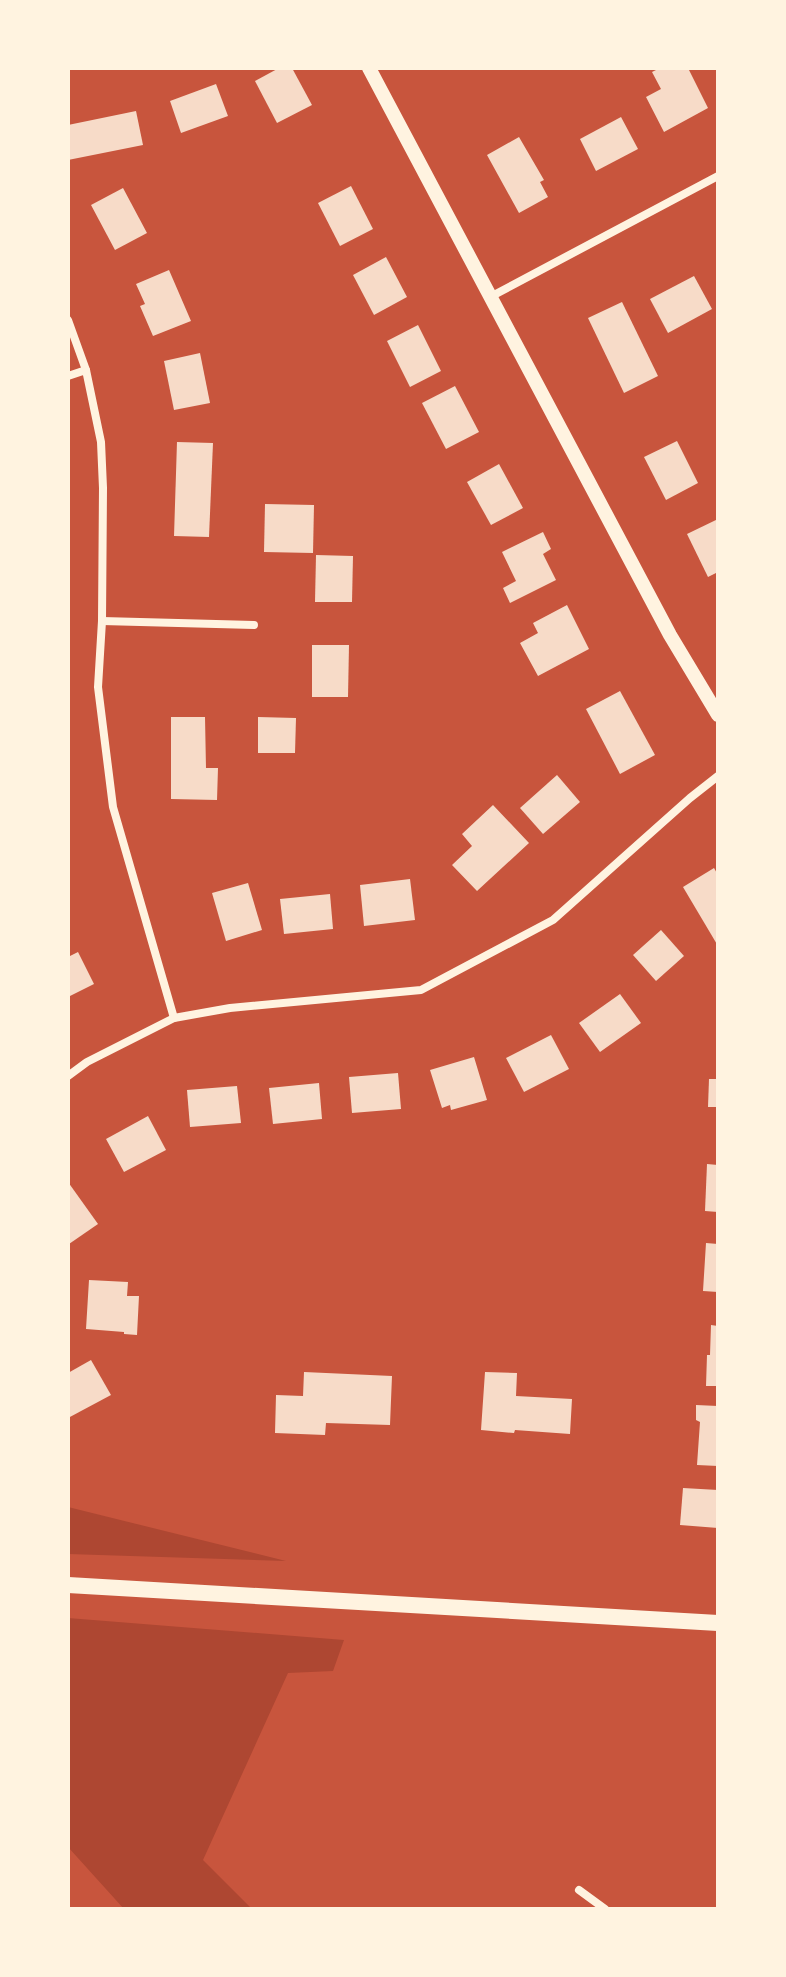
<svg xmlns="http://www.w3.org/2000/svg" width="786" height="1977" font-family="Commissioner,sans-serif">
	<rect width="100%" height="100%" fill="#c8553d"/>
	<g fill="#ae4732">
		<polygon points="68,1507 286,1561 68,1554"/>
		<polygon points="68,1618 344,1640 333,1671 288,1673 203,1860 252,1909 124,1909 68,1847"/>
	</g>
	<g fill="#f7dbc8">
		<polygon points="279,68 292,68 312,105 277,123 255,81"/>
		<polygon points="660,68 688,68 708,108 664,132 646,97 661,89 652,72"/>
		<polygon points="216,84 228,116 181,133 170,101"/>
		<polygon points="136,111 143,145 68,160 68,125"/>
		<polygon points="621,117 638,149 596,171 580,139"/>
		<polygon points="519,137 544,180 540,182 548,197 519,213 487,155"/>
		<polygon points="351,186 373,229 340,246 318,203"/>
		<polygon points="123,188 147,233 115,250 91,205"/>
		<polygon points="386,257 407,297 374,315 353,275"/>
		<polygon points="169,270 191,321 153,336 140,306 145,304 136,284"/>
		<polygon points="694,276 712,309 668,333 650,299"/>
		<polygon points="622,302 658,376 624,393 588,318"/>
		<polygon points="418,325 441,371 410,387 387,341"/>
		<polygon points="200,353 210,403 174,410 164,361"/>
		<polygon points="455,386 479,432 446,449 422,403"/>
		<polygon points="677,441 698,483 666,500 644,457"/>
		<polygon points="177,442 213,443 209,537 174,536"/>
		<polygon points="499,464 523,508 491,525 467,482"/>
		<polygon points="265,504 314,505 313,553 264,552"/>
		<polygon points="718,519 718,572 708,577 687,534"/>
		<polygon points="543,532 551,549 543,554 556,580 510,603 503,588 516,581 502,552"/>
		<polygon points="316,555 353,556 352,602 315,602"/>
		<polygon points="567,605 589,649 538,676 520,643 538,633 533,623"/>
		<polygon points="312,645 349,645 348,697 312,697"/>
		<polygon points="620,691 655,755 620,774 586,709"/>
		<polygon points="171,717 205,717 206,768 218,768 217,800 171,799"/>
		<polygon points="258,717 296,718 295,753 258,753"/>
		<polygon points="557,775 580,802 543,834 520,808"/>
		<polygon points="493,805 529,843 477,891 452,865 472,846 462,834"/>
		<polygon points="714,868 718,875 718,946 683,887"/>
		<polygon points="410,879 415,920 364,926 360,885"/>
		<polygon points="248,883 262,930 226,941 212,893"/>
		<polygon points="330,894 333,929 284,934 280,899"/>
		<polygon points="661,930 684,956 656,981 633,955"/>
		<polygon points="78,952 94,984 68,997 68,957"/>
		<polygon points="620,994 641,1023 600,1052 579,1023"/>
		<polygon points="551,1035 569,1069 524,1092 506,1058"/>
		<polygon points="474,1057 487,1100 451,1110 450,1105 442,1108 430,1070"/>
		<polygon points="398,1073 401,1109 352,1113 349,1077"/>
		<polygon points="709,1079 718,1079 718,1107 708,1107"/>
		<polygon points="319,1083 322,1119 273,1124 269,1088"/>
		<polygon points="237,1086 241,1123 190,1127 187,1090"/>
		<polygon points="148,1116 166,1150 124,1172 106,1139"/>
		<polygon points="707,1164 718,1165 718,1212 705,1211"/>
		<polygon points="68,1182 98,1224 69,1244 68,1242"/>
		<polygon points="706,1243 718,1244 718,1292 703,1291"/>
		<polygon points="89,1280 128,1282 127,1296 139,1296 137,1335 124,1334 124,1332 86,1329"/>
		<polygon points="711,1325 718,1326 718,1386 706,1386 707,1355 710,1355"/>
		<polygon points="91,1360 111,1395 68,1418 68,1373"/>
		<polygon points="304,1372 392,1376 390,1425 326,1423 325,1435 275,1433 276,1395 303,1396"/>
		<polygon points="485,1372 517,1373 516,1396 572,1399 570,1434 515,1430 514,1433 481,1430"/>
		<polygon points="696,1405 718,1406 718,1466 697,1465 700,1422 696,1420"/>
		<polygon points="683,1488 718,1490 718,1528 680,1525"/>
	</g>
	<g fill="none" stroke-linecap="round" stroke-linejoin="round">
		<g stroke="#fff3e0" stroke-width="8">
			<polyline points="492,296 718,176"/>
			<polyline points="68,320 86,370 101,442 103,488 102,621 98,687 113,807 174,1018"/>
			<polyline points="68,376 86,370"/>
			<polyline points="102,621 254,625"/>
			<polyline points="68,1076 87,1062 174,1018 230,1008 421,990 553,920 690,798 718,776"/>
			<polyline points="579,1890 605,1909"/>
		</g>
		<polyline stroke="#fff3e0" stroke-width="14" points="369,68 670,635 718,715"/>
		<polyline stroke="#fff3e0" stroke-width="16" points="68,1585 718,1623"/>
	</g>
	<rect width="786" height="1977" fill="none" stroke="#fff3e0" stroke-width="140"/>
</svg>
